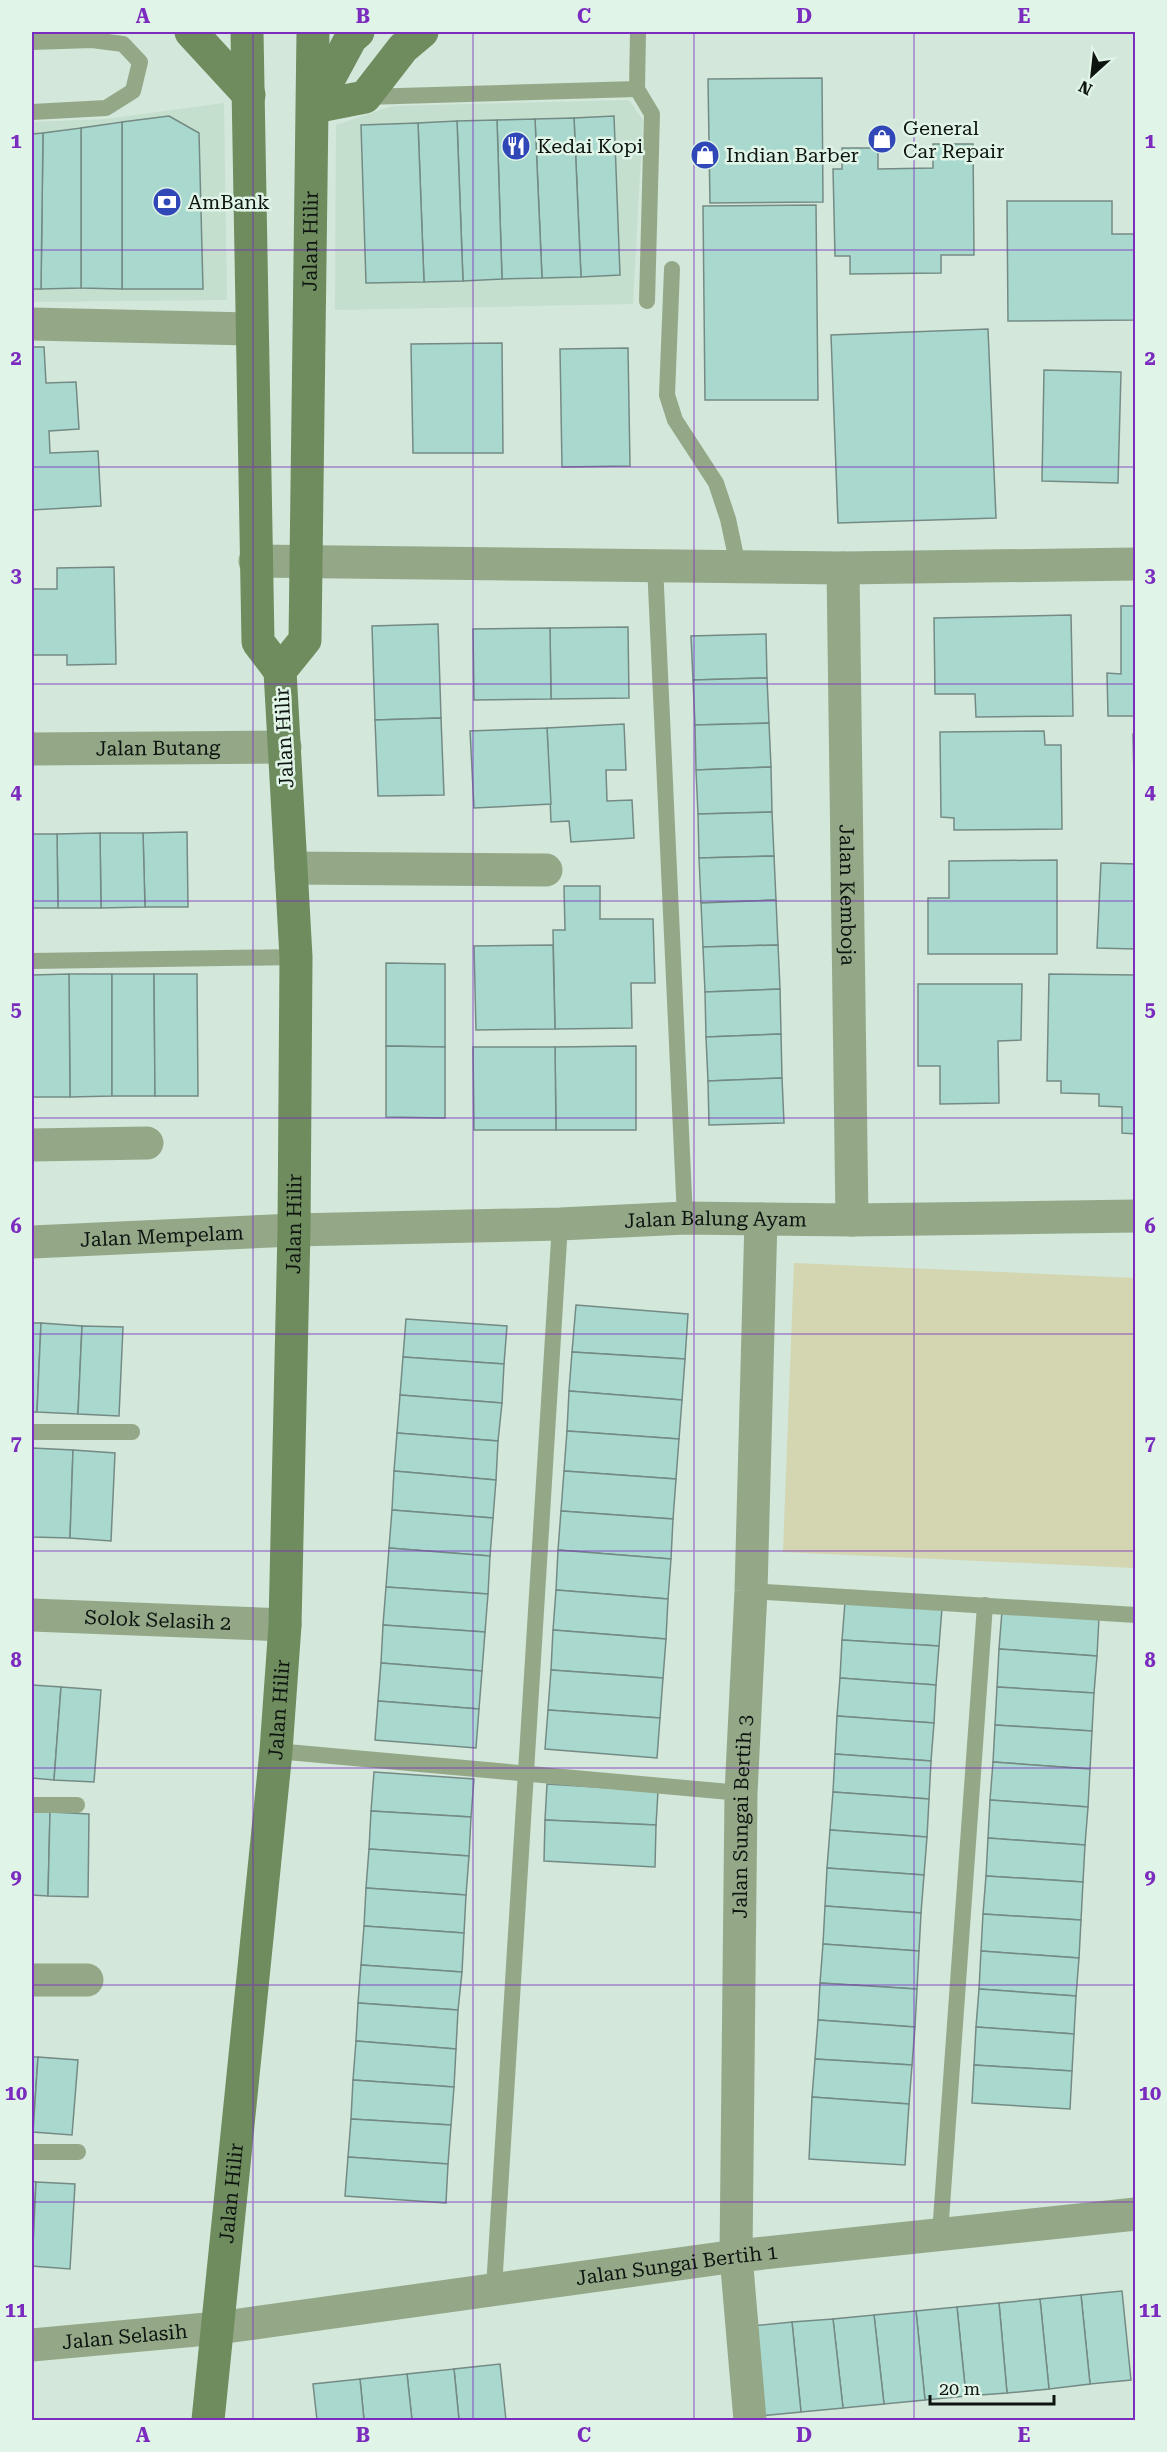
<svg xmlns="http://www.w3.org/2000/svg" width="1167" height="2452" font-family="'Roboto Serif',serif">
	<rect width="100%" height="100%" fill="#d3e7da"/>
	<g fill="#c4dfcd">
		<polygon points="629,100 643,120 633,304 335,310 336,125 392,106"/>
		<polygon points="224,103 227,300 32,302 32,122 105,119"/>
	</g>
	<polygon fill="#d3d6b0" points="794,1263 1135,1278 1135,1568 783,1552"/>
	<g fill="#a9d9ce" stroke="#748b85" stroke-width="1.5">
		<polygon points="822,78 823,202 710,203 708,79"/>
		<polygon points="169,116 199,133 203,289 122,289 122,122"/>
		<polygon points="614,116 620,275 581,277 574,118"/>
		<polygon points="574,118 581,277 542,278 535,119"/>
		<polygon points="535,119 542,278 502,279 497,120"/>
		<polygon points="497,120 502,279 463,281 457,121"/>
		<polygon points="457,121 463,281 424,282 418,123"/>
		<polygon points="122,122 122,289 81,288 81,128"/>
		<polygon points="418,123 424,282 366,283 361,125"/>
		<polygon points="81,128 81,288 41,289 43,133"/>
		<polygon points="43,133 41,289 32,289 32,134"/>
		<polygon points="933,144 973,144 974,255 941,255 941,273 850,274 850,256 835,256 833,169 842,169 842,148 878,148 878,169 933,168"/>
		<polygon points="1007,201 1112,201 1112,234 1136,234 1136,320 1008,321"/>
		<polygon points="816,205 818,400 705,400 703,206"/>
		<polygon points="988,329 996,518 838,523 831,335"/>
		<polygon points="502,343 503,453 413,453 411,344"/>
		<polygon points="32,347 44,347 46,383 76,382 79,429 49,431 50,453 98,451 101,506 32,510"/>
		<polygon points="628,348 630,466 562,467 560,349"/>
		<polygon points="1044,370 1121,372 1118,483 1042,481"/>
		<polygon points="114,567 116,664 67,665 67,655 32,655 32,589 57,589 57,568"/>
		<polygon points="1121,606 1136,606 1136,716 1108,716 1107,673 1121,674"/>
		<polygon points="1071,615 1073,716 976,717 975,694 935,694 934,618"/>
		<polygon points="438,624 441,718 375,720 372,626"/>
		<polygon points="628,627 629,698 551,699 550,628"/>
		<polygon points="550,628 551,699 474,700 473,629"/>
		<polygon points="766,634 767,678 693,680 691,636"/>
		<polygon points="767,678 769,723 695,725 693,680"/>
		<polygon points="441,718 444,795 378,796 375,720"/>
		<polygon points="769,723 771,767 696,770 695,725"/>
		<polygon points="624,724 626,770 606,770 607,801 632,800 634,838 571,842 569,821 551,822 547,728"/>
		<polygon points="547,728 551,804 474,808 470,731"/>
		<polygon points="1044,731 1045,745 1061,745 1062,829 954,830 954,818 941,817 940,732"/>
		<polygon points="1133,734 1136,734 1136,778 1134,778"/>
		<polygon points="771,767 772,812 698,814 696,770"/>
		<polygon points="772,812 774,856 699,858 698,814"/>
		<polygon points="187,832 188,907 145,907 143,833"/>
		<polygon points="100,833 143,833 145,907 101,908"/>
		<polygon points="100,833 101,908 58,908 57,834"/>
		<polygon points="32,834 57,834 58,908 32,908"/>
		<polygon points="774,856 776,900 701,903 699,858"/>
		<polygon points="1057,860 1057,954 928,954 928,898 949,898 949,861"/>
		<polygon points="1101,863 1136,864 1136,949 1097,948"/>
		<polygon points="564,886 600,886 600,919 653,919 655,983 631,983 632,1028 555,1029 553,930 565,930"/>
		<polygon points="776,900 778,945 703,947 701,903"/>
		<polygon points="553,945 555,1029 476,1030 474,946"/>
		<polygon points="778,945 780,989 705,992 703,947"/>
		<polygon points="386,963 445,964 445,1047 386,1046"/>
		<polygon points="69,974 112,974 112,1096 70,1097"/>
		<polygon points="69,974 70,1097 32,1097 32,975"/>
		<polygon points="112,974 154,974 155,1096 112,1096"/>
		<polygon points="154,974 197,974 198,1096 155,1096"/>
		<polygon points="1049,974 1136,975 1136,1134 1122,1133 1122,1107 1099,1106 1099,1094 1061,1093 1061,1081 1047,1081"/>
		<polygon points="918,984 1022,984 1021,1040 998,1041 999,1103 940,1104 940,1066 918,1066"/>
		<polygon points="780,989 781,1034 706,1037 705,992"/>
		<polygon points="781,1034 782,1078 708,1081 706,1037"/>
		<polygon points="386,1046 445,1047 445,1118 386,1117"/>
		<polygon points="636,1046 636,1130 556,1130 555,1047"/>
		<polygon points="473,1047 555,1047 556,1130 474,1130"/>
		<polygon points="782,1078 784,1123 709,1125 708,1081"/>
		<polygon points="576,1305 688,1314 685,1359 572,1352"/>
		<polygon points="406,1319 507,1326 504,1364 403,1357"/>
		<polygon points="32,1323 41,1323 37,1412 32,1412"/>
		<polygon points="41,1323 82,1326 78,1414 37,1412"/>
		<polygon points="82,1326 123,1327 119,1416 78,1414"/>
		<polygon points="572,1352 685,1359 682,1400 569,1391"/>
		<polygon points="403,1357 504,1364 502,1403 400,1395"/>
		<polygon points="569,1391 682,1400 679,1439 567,1431"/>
		<polygon points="400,1395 502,1403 498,1441 397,1433"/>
		<polygon points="567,1431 679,1439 676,1479 564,1471"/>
		<polygon points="397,1433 498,1441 496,1480 394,1471"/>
		<polygon points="32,1448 73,1450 70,1538 32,1537"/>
		<polygon points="73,1450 115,1453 111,1541 70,1538"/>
		<polygon points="394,1471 496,1480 493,1518 392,1510"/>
		<polygon points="564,1471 676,1479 673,1519 561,1511"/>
		<polygon points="392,1510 493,1518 490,1556 389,1548"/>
		<polygon points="561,1511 673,1519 671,1559 558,1550"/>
		<polygon points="389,1548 490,1556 488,1594 386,1587"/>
		<polygon points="558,1550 671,1559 668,1599 556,1590"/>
		<polygon points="386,1587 488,1594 485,1632 383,1625"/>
		<polygon points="556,1590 668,1599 666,1639 553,1630"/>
		<polygon points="845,1602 942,1608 939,1646 842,1640"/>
		<polygon points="1002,1611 1099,1617 1097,1656 999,1649"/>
		<polygon points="383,1625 485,1632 482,1671 381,1663"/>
		<polygon points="553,1630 666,1639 663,1678 551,1670"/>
		<polygon points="842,1640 939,1646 936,1685 840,1678"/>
		<polygon points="999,1649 1097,1656 1094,1693 997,1687"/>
		<polygon points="381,1663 482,1671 479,1709 378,1701"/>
		<polygon points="551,1670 663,1678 660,1718 548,1710"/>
		<polygon points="840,1678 936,1685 934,1723 837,1716"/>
		<polygon points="32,1685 61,1687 54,1780 32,1778"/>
		<polygon points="61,1687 101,1690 94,1782 54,1780"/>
		<polygon points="997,1687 1094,1693 1092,1731 995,1725"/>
		<polygon points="378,1701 479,1709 476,1748 375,1740"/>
		<polygon points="548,1710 660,1718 657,1758 545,1749"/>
		<polygon points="837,1716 934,1723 931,1761 835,1754"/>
		<polygon points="995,1725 1092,1731 1090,1769 993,1762"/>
		<polygon points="835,1754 931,1761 929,1799 833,1792"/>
		<polygon points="993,1762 1090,1769 1088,1807 990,1800"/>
		<polygon points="374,1772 474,1779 471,1817 371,1811"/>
		<polygon points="547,1784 658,1791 656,1825 545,1820"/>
		<polygon points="833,1792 929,1799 927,1837 830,1830"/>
		<polygon points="990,1800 1088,1807 1085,1845 988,1838"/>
		<polygon points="371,1811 471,1817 469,1856 369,1849"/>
		<polygon points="32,1812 50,1812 48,1896 32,1895"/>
		<polygon points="50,1812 89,1814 88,1897 48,1896"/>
		<polygon points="545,1820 656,1825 655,1867 544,1861"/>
		<polygon points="830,1830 927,1837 924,1875 827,1868"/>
		<polygon points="988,1838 1085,1845 1083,1882 986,1876"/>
		<polygon points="369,1849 469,1856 466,1895 366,1888"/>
		<polygon points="827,1868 924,1875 921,1913 825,1906"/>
		<polygon points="986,1876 1083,1882 1081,1920 983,1914"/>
		<polygon points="366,1888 466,1895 464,1933 364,1926"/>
		<polygon points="825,1906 921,1913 919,1951 823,1944"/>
		<polygon points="983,1914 1081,1920 1079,1958 981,1951"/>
		<polygon points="364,1926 464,1933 462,1972 361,1965"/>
		<polygon points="823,1944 919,1951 917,1989 820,1983"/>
		<polygon points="981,1951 1079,1958 1076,1996 979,1989"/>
		<polygon points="361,1965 462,1972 458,2010 358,2003"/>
		<polygon points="820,1983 917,1989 915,2027 818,2020"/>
		<polygon points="979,1989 1076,1996 1074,2034 976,2027"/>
		<polygon points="358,2003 458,2010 456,2049 356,2041"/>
		<polygon points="818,2020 915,2027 912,2065 815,2059"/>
		<polygon points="976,2027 1074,2034 1072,2071 974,2065"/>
		<polygon points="356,2041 456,2049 454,2087 353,2080"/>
		<polygon points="32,2057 38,2057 33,2132 32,2132"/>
		<polygon points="38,2057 78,2060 72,2135 33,2132"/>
		<polygon points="815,2059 912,2065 909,2104 812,2097"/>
		<polygon points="974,2065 1072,2071 1070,2109 972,2103"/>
		<polygon points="353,2080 454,2087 451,2125 351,2119"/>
		<polygon points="812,2097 909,2104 905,2165 809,2159"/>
		<polygon points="351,2119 451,2125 448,2164 348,2157"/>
		<polygon points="348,2157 448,2164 446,2203 345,2196"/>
		<polygon points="32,2181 36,2182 32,2262"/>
		<polygon points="36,2182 75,2184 70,2269 32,2266"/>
		<polygon points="1122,2291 1131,2380 1090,2384 1081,2295"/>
		<polygon points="1081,2295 1090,2384 1049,2389 1040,2299"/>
		<polygon points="1040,2299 1049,2389 1007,2393 999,2303"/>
		<polygon points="999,2303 1007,2393 966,2396 957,2307"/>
		<polygon points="957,2307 966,2396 925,2400 916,2311"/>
		<polygon points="916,2311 925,2400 884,2404 874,2315"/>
		<polygon points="874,2315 884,2404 843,2408 833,2319"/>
		<polygon points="833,2319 843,2408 801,2412 792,2322"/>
		<polygon points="792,2322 801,2412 760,2416 751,2326"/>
		<polygon points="500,2364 506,2420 459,2420 454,2369"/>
		<polygon points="454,2369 459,2420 412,2420 407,2374"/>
		<polygon points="407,2374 412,2420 364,2420 360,2379"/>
		<polygon points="360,2379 364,2420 317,2420 313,2384"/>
	</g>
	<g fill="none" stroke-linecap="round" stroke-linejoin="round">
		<g stroke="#94a888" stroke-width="16">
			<polyline points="32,42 92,40 123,44 140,62 133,91 106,108 32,112"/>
			<polyline points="637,89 652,114 647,301"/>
			<polyline points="365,97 637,89 638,32"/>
			<polyline points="672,269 667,395 675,420 716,483 728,519 738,566"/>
			<polyline points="655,565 685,1218"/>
			<polyline points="32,961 296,957"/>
			<polyline points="32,1432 132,1432"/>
			<polyline points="751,1591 1136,1615"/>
			<polyline points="276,1751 741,1793"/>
			<polyline points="32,1805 77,1805"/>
			<polyline points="32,2152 78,2152"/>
			<polyline points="940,2234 985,1605"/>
			<polyline points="494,2288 560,1224"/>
		</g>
		<g stroke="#94a888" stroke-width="33">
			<polyline points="32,324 250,329"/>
			<polyline points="255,561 843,568 1136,564"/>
			<path id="s1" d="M 843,568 L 852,1220"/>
			<path id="s2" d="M 32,749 L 285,747"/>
			<polyline points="291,868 546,870"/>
			<polyline points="32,1145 147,1143"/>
			<path id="s3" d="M 32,1242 L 294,1230 L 560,1224 L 685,1218 L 852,1220 L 1136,1216"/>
			<path id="s4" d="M 32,1615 L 285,1625"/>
			<polyline points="32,1980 87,1980"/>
			<path id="s5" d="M 32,2345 L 218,2328 L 736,2256 L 1136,2214"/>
			<path id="s6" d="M 750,2420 L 736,2256 L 741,1793 L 751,1591 L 761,1219"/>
		</g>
		<g stroke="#6e8c5d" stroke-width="33">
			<polyline points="191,32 249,95"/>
			<polyline points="247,32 258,642 280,671"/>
			<polyline points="316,103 351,38 358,32"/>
			<polyline points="314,107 365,97 403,48 422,32"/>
			<path id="s7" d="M 208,2420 L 276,1751 L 285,1625 L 294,1230 L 296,957 L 280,671 L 305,640 L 313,32"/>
		</g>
	</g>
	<path fill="none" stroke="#7b2cbf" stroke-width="1.5" stroke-opacity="0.55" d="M 253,32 L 253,2420M 473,32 L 473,2420M 694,32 L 694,2420M 914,32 L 914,2420M 32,250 L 1136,250M 32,467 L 1136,467M 32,684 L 1136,684M 32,901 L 1136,901M 32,1118 L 1136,1118M 32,1334 L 1136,1334M 32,1551 L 1136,1551M 32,1768 L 1136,1768M 32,1985 L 1136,1985M 32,2202 L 1136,2202"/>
	<defs>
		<g id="shop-disc" transform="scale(1.5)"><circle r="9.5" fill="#3047b8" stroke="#e0f4e7"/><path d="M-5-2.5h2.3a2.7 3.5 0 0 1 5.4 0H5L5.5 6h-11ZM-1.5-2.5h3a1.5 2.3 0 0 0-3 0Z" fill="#fff"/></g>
		<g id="restaurant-disc" transform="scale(1.5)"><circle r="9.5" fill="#3047b8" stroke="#e0f4e7"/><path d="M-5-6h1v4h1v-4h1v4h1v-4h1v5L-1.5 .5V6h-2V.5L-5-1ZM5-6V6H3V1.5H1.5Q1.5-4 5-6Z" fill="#fff"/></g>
		<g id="bank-disc" transform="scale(1.5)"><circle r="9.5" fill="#3047b8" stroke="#e0f4e7"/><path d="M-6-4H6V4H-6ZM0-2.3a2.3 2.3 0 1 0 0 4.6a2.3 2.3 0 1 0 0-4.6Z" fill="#fff"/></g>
	</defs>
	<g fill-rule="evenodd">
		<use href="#shop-disc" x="882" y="139"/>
		<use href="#restaurant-disc" x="516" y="146"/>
		<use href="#shop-disc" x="705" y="155"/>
		<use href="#bank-disc" x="167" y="202"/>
	</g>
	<g text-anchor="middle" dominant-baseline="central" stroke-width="5" stroke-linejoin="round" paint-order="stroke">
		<g font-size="20" fill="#0e1511" stroke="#e0f4e7" text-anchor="start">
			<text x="903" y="128">General<tspan x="903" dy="23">Car Repair</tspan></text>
			<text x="537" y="146">Kedai Kopi</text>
			<text x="726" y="155">Indian Barber</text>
			<text x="188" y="202">AmBank</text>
		</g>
		<g font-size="20" fill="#0e1511" stroke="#e0f4e7">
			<text stroke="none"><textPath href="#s7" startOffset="2192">Jalan Hilir</textPath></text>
			<text transform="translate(284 738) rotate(-93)">Jalan Hilir</text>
			<text stroke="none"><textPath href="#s2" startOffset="126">Jalan Butang</textPath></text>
			<text stroke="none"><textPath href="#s1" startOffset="327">Jalan Kemboja</textPath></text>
			<text stroke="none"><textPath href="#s3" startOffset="684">Jalan Balung Ayam</textPath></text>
			<text stroke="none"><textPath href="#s7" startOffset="1200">Jalan Hilir</textPath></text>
			<text stroke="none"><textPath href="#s3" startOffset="130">Jalan Mempelam</textPath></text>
			<text stroke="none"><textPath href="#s4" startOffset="126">Solok Selasih 2</textPath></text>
			<text stroke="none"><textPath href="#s7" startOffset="714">Jalan Hilir</textPath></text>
			<text stroke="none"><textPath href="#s6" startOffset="604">Jalan Sungai Bertih 3</textPath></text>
			<text stroke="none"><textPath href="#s7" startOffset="228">Jalan Hilir</textPath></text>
			<text stroke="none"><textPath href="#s5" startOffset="650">Jalan Sungai Bertih 1</textPath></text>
			<text stroke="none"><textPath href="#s5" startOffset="93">Jalan Selasih</textPath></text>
		</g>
	</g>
	<rect width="1167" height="2452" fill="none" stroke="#e0f4e7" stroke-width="66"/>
	<g transform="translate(1092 75) rotate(207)" stroke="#e0f4e7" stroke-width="4.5" paint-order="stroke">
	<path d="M0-4.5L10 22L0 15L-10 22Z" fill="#0e1511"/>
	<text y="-9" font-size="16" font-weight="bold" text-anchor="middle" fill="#0e1511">N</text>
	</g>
	<path d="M930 2395v9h124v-9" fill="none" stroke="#0e1511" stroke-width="3"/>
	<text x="939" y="2395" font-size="18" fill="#0e1511" stroke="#e0f4e7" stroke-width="4.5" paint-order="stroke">20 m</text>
	<rect x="33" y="33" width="1101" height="2386" fill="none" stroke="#7b2cbf" stroke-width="2"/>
	<g font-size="20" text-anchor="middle" font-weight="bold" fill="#7b2cbf">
		<text x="143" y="23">A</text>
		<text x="363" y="23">B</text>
		<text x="584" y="23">C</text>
		<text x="804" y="23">D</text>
		<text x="1024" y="23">E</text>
		<text x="16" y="148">1</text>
		<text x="1150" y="148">1</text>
		<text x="16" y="365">2</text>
		<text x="1150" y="365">2</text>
		<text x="16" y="582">3</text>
		<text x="1150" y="582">3</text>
		<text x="16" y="799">4</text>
		<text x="1150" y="799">4</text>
		<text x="16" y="1016">5</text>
		<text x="1150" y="1016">5</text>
		<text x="16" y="1233">6</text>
		<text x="1150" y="1233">6</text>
		<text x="16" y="1450">7</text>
		<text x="1150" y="1450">7</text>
		<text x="16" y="1667">8</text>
		<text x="1150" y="1667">8</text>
		<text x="16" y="1884">9</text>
		<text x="1150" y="1884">9</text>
		<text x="16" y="2100">10</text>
		<text x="1150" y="2100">10</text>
		<text x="16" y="2317">11</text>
		<text x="1150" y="2317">11</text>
		<text x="143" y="2442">A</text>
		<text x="363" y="2442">B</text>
		<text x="584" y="2442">C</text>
		<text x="804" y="2442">D</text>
		<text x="1024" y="2442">E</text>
	</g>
</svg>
